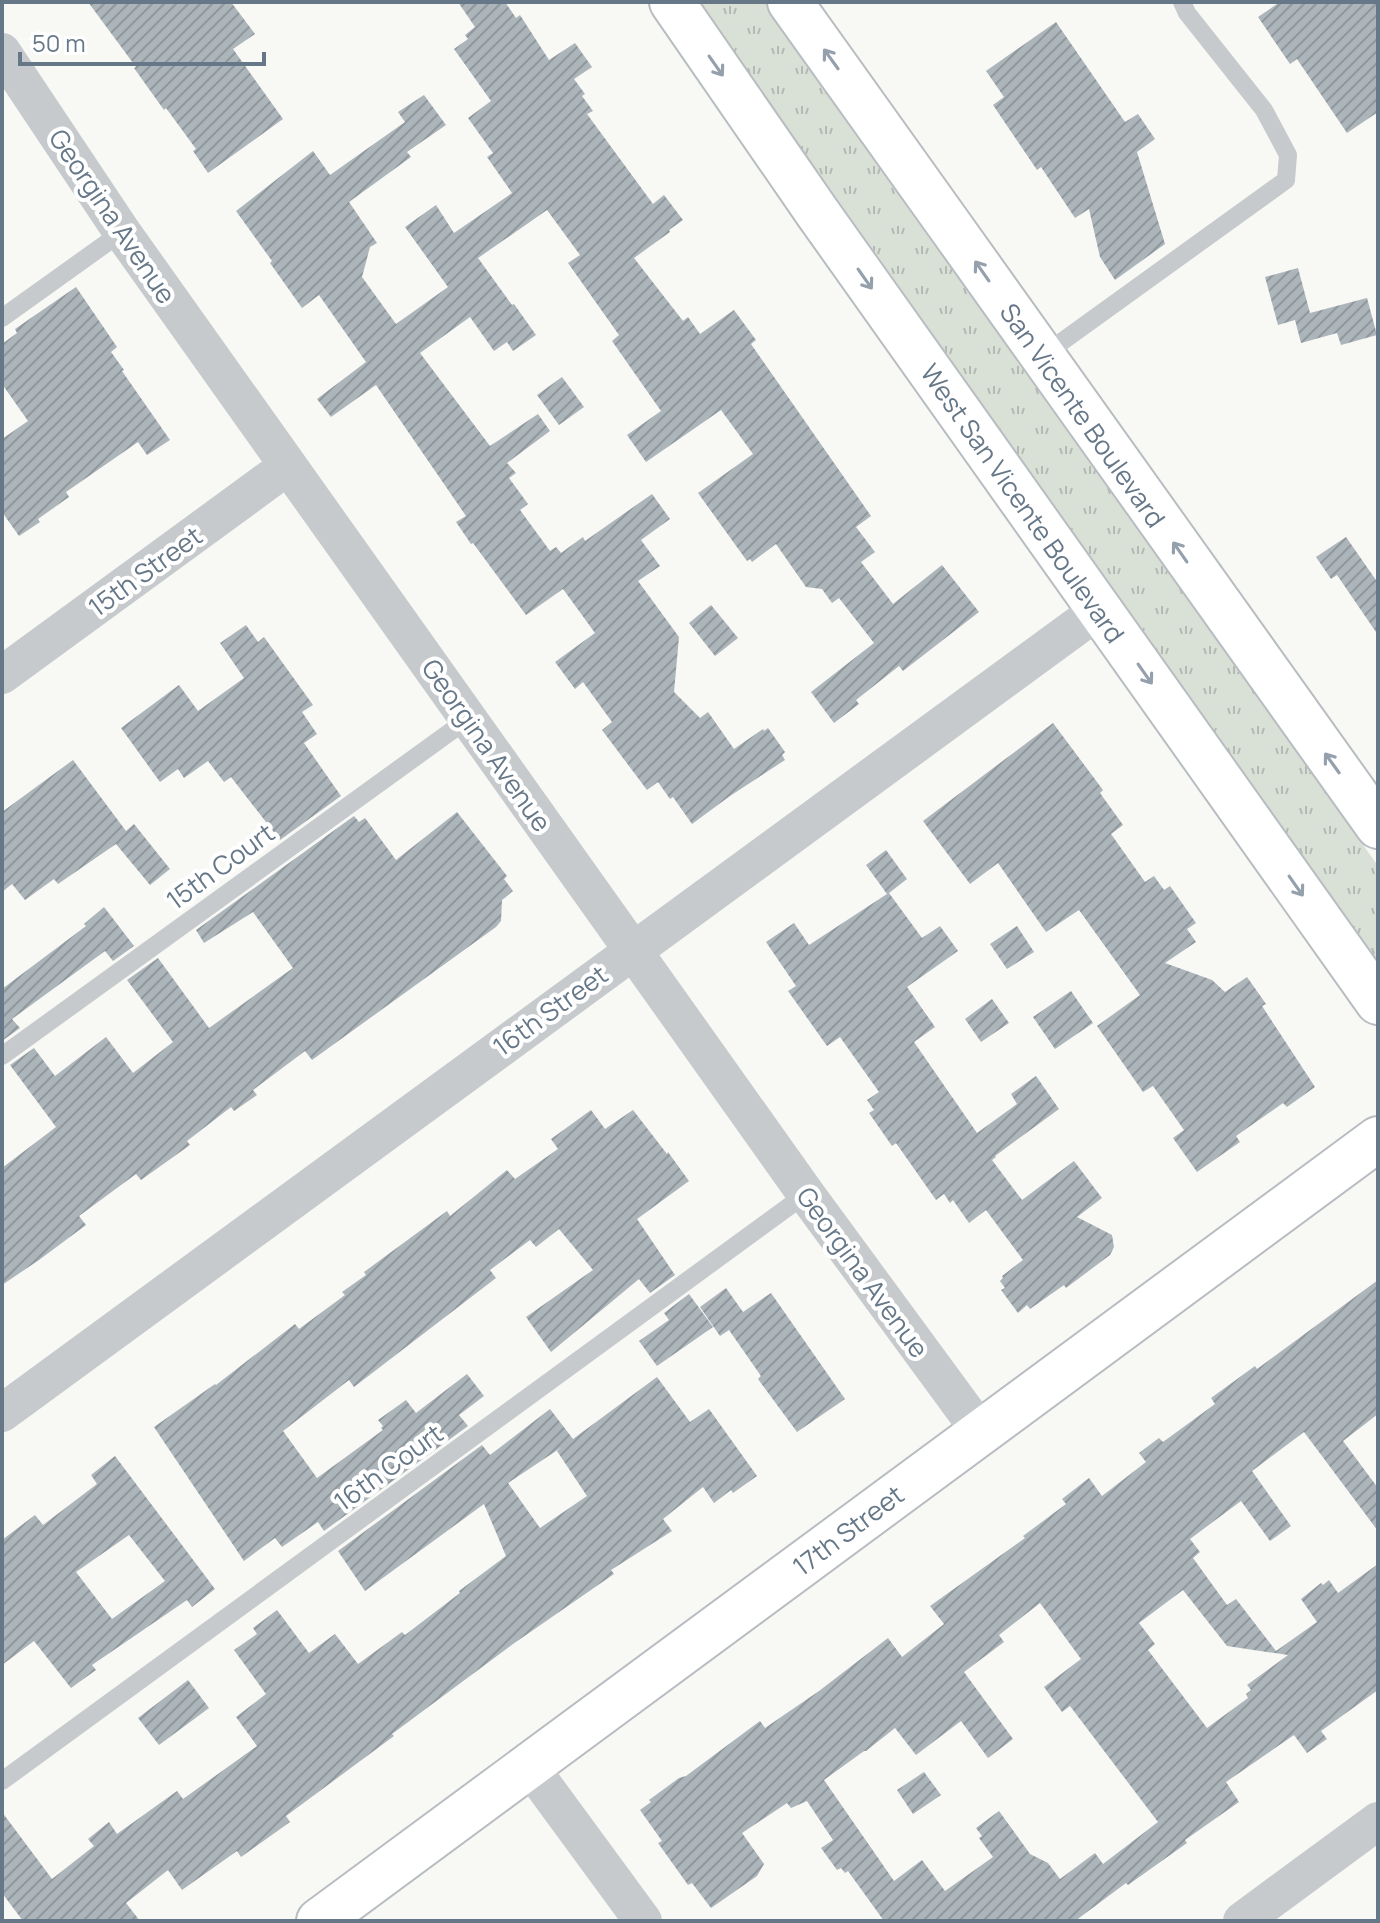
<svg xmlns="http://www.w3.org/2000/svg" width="1380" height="1923" font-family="Manrope,sans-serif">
	<defs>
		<pattern id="grass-tufts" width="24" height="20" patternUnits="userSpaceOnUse" patternTransform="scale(2)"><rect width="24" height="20" fill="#d9e0d6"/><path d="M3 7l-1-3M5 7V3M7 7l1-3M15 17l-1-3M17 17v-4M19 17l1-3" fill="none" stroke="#b4bab3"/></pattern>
		<pattern id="building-hatch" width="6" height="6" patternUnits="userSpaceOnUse" patternTransform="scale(2)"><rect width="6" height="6" fill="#acb5ba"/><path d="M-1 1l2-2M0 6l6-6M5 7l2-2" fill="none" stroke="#90989d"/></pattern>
	</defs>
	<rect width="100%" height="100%" fill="#f8f8f5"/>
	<polygon fill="url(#grass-tufts)" points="698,2 766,2 1378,866 1378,964"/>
	<g fill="url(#building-hatch)" fill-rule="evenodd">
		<polygon points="88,2 231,2 255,34 233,49 283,119 208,173 193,151 196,149 166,108 164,110 134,68 136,67"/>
		<polygon points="458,2 505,2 516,18 520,15 549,60 575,43 592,67 574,79 585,94 582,96 593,111 587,114 653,204 664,195 683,220 669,230 670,232 634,258 683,321 688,317 700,334 734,310 756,340 751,344 871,516 856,527 875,552 861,562 893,604 942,565 979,612 903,671 899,666 856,700 859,704 834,723 811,692 874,643 839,598 832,603 822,589 806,587 776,544 752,562 750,559 747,561 698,493 753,454 721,410 646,462 627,435 661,411 612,341 619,335 568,263 580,255 547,210 478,258 512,305 514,304 536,335 513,351 507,342 494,351 470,317 420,353 490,446 538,414 550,431 507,463 516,473 509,478 528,504 520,510 550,551 556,547 561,553 583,537 585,541 652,494 670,519 641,540 660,566 638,581 679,637 674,692 700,718 708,712 734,749 763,729 764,731 768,728 785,752 782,755 785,760 730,796 692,824 673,797 670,799 658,782 647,790 602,730 612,722 583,682 575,689 555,662 595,633 563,589 526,615 473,543 471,544 456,522 466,516 376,385 331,417 317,399 366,362 319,295 302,308 270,263 272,261 236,211 313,151 330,175 405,122 398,112 424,95 446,125 407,152 411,157 349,202 377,243 370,247 362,277 396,324 448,287 405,227 436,205 454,233 512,193 487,157 493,153 468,118 491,101 454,49 468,39 465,35 475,27"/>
		<polygon points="1280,2 1378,2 1378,112 1347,133 1297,59 1290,64 1258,17"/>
		<polygon points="1056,22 1125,122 1138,114 1155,139 1137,152 1165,244 1115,280 1100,257 1089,209 1075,218 1041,167 1037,170 993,105 1004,97 986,71"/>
		<polygon points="1298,268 1310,313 1367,298 1377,335 1341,345 1337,333 1301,343 1295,320 1278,325 1265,277"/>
		<polygon points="76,287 117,347 111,352 124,370 122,371 170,440 147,455 138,442 66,492 69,497 38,519 40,522 19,536 2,512 2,439 28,421 2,384 2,344 17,333 15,329"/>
		<polygon points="562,377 584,407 559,425 537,395"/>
		<polygon points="1346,537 1378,583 1378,635 1337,575 1331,579 1316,557"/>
		<polygon points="711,605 738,638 715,656 689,623"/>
		<polygon points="246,625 258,642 264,637 313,705 302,712 317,734 304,743 341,796 280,840 231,777 224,782 208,761 184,778 178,769 160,782 121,728 179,685 198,711 244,678 220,643"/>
		<polygon points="1053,723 1103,790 1100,793 1123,825 1111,834 1145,882 1154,876 1164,890 1170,886 1196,923 1187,929 1196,942 1165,963 1212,980 1225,992 1247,977 1266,1004 1262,1006 1315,1087 1287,1107 1283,1103 1236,1136 1240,1142 1197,1172 1173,1138 1184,1130 1153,1086 1143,1092 1097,1026 1140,995 1079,910 1046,932 998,863 970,884 923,821"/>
		<polygon points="73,760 126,831 134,824 170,869 150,885 116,844 58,884 54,879 25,900 12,884 2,892 2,812"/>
		<polygon points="457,812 507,876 504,879 513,891 502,900 501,921 496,927 312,1060 305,1051 253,1090 257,1095 234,1111 231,1107 187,1141 190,1145 141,1180 136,1174 79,1216 86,1225 39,1260 2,1285 2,1168 56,1127 10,1065 34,1048 55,1076 106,1037 133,1073 173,1042 127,980 158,958 209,1028 293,968 253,912 204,943 196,930 354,816 359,822 365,818 396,860"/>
		<polygon points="886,850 907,879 889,893 922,938 940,926 958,951 907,987 935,1027 914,1042 977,1133 1017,1104 1011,1094 1036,1076 1059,1109 995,1156 996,1157 992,1160 1022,1200 1074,1161 1102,1198 1077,1217 1112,1235 1114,1247 1110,1255 1066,1288 1064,1285 1030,1309 1027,1305 1018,1313 1001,1290 1005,1288 1000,1281 1003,1278 1002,1276 1023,1260 986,1210 969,1223 953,1200 950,1203 944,1194 936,1200 896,1143 892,1146 869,1113 874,1110 867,1100 879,1092 840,1037 827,1046 788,991 796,986 766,942 794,923 809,945 887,894 866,865"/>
		<polygon points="104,907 134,946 113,961 105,951 12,1019 20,1028 2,1041 2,989 86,926 84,924"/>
		<polygon points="1017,926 1034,952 1007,969 990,944"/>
		<polygon points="1071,991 1093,1023 1055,1049 1033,1017"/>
		<polygon points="992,999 1009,1023 981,1042 965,1019"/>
		<polygon points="591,1110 605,1129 633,1110 667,1154 668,1152 689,1181 637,1219 675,1275 650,1293 639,1279 551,1352 526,1317 593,1270 559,1229 536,1247 530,1240 490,1270 496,1278 354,1387 349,1380 283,1431 317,1478 383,1430 381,1428 383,1426 378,1420 406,1400 416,1413 467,1374 484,1396 459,1415 468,1426 324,1531 318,1522 282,1547 275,1538 244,1561 154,1427 215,1384 216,1385 295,1324 299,1329 345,1295 342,1292 366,1275 364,1272 447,1211 450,1216 507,1170 515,1179 558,1149 551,1139"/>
		<path d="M 1378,1280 L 1378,1414 L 1343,1441 L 1378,1488 L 1378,1531 L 1304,1432 L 1252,1471 L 1291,1526 L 1270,1541 L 1241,1501 L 1190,1539 L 1200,1552 L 1193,1558 L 1227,1605 L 1236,1599 L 1276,1651 L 1317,1622 L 1301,1599 L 1321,1583 L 1323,1585 L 1329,1580 L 1338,1593 L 1378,1564 L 1378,1690 L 1321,1731 L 1327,1739 L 1307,1753 L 1294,1735 L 1226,1782 L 1239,1802 L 1185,1840 L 1187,1843 L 1128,1885 L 1126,1883 L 1075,1921 L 884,1921 L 848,1871 L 845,1873 L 841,1868 L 837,1870 L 821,1848 L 833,1840 L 807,1801 L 791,1808 L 787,1803 L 742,1833 L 764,1864 L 757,1876 L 711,1908 L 692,1883 L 688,1885 L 658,1843 L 662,1841 L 640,1810 L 651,1802 L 649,1800 L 679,1778 L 686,1776 L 760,1721 L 765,1728 L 819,1691 L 888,1638 L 902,1657 L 944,1624 L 930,1606 L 1025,1538 L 1023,1536 L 1066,1504 L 1062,1499 L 1089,1478 L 1102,1496 L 1146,1462 L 1139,1453 L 1159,1438 L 1163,1442 L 1215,1404 L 1211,1398 L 1255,1366 L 1257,1369 ZM 1183,1590 L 1227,1646 L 1288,1655 L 1247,1685 L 1251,1690 L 1246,1694 L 1248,1698 L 1207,1728 L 1148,1650 L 1155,1644 L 1139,1623 ZM 1040,1603 L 1081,1659 L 1044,1687 L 1062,1712 L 1070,1706 L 1158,1822 L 1103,1864 L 1095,1853 L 1060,1879 L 1048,1863 L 1030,1854 L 999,1811 L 976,1828 L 982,1836 L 979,1838 L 993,1857 L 945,1891 L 922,1860 L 894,1881 L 824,1780 L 864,1751 L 866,1751 L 895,1728 L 916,1755 L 961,1721 L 988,1758 L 1013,1739 L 964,1672 L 1004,1642 L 999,1635 Z"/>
		<polygon points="726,1288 743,1312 771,1293 845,1399 797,1432 758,1379 761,1376 729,1330 720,1336 700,1307"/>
		<polygon points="689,1294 713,1327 657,1366 639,1341 669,1320 664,1313"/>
		<path d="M 657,1377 L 690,1422 L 709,1409 L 757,1476 L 733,1493 L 731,1490 L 714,1503 L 703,1487 L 663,1519 L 672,1531 L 611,1570 L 614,1574 L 513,1644 L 392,1734 L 394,1736 L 286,1816 L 290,1822 L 241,1857 L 237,1851 L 182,1890 L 168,1870 L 126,1903 L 140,1921 L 23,1921 L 2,1893 L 2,1812 L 52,1879 L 94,1846 L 88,1839 L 109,1822 L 117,1834 L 177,1791 L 183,1799 L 257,1746 L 236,1717 L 266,1694 L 234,1650 L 257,1634 L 253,1628 L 277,1610 L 309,1653 L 335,1634 L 358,1664 L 402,1632 L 405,1635 L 460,1593 L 459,1591 L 506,1556 L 484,1504 L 365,1591 L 338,1551 L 482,1445 L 490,1455 L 550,1409 L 573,1439 ZM 562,1447 L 557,1451 L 587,1496 L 540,1528 L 508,1483 Z"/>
		<path d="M 115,1456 L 215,1589 L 192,1607 L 187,1600 L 92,1665 L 96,1670 L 71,1688 L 34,1641 L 2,1665 L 2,1540 L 35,1515 L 43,1525 L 97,1484 L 91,1475 ZM 129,1535 L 165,1581 L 112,1619 L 76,1572 Z"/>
		<polygon points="188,1680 209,1708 159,1745 138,1718"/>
		<polygon points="924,1772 941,1795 913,1814 897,1790"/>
	</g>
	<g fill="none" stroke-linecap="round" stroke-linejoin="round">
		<g stroke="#b8bdc2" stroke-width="48">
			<g id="secondary">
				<polyline points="672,2 817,212 1378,1002"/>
				<path d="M 790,2 C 987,276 1180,553 1378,826"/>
				<polyline points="319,1921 1378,1139"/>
			</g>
		</g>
		<g stroke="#c6cacd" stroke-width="18">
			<polyline points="2,318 122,232"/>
			<polyline points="1042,356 1286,180 1288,155 1264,110 1187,13 1182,2"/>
			<polyline points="2,1056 468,719"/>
			<polyline points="2,1781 806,1194"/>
		</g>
		<g stroke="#c6cacd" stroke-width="38">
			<polyline points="2,52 122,232 806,1194 980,1431"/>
			<polyline points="2,675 288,466"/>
			<polyline points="2,1413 1099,610"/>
			<polyline points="530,1767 643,1921"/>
			<polyline points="1242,1921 1378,1821"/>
		</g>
		<use href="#secondary" stroke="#fff" stroke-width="44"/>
	</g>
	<defs><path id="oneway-shaft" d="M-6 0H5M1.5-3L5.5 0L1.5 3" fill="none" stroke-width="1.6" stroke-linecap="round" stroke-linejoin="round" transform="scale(2)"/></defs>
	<g stroke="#94a0ac">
		<use href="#oneway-shaft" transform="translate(831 59) rotate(-126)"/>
		<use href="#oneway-shaft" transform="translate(716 66) rotate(55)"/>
		<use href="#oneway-shaft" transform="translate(982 271) rotate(-125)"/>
		<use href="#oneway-shaft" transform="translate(865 279) rotate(55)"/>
		<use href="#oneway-shaft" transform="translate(1180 552) rotate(-125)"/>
		<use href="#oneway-shaft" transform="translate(1145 674) rotate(55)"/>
		<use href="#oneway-shaft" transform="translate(1332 763) rotate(-126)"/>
		<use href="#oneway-shaft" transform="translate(1296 886) rotate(55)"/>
	</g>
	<g text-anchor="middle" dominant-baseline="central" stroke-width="8" stroke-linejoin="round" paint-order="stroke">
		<g font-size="26" fill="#667888" stroke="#fff">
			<text transform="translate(113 216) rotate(56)">Georgina Avenue</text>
			<text transform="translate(1083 415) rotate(55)">San Vicente Boulevard</text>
			<text transform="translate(1023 503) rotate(55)">West San Vicente Boulevard</text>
			<text transform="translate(145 571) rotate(-36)">15th Street</text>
			<text transform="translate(487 745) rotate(55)">Georgina Avenue</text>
			<text transform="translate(220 866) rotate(-36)">15th Court</text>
			<text transform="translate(550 1010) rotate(-36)">16th Street</text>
			<text transform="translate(863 1272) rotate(54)">Georgina Avenue</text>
			<text transform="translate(388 1467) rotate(-36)">16th Court</text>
			<text transform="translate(848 1530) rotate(-37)">17th Street</text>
		</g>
	</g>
	<rect width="1380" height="1923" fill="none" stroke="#667888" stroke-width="8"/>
	<path d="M20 52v12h244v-12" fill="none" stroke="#667888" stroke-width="4"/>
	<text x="32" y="52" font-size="24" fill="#667888" stroke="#ffffff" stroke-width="6" paint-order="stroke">50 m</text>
</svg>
